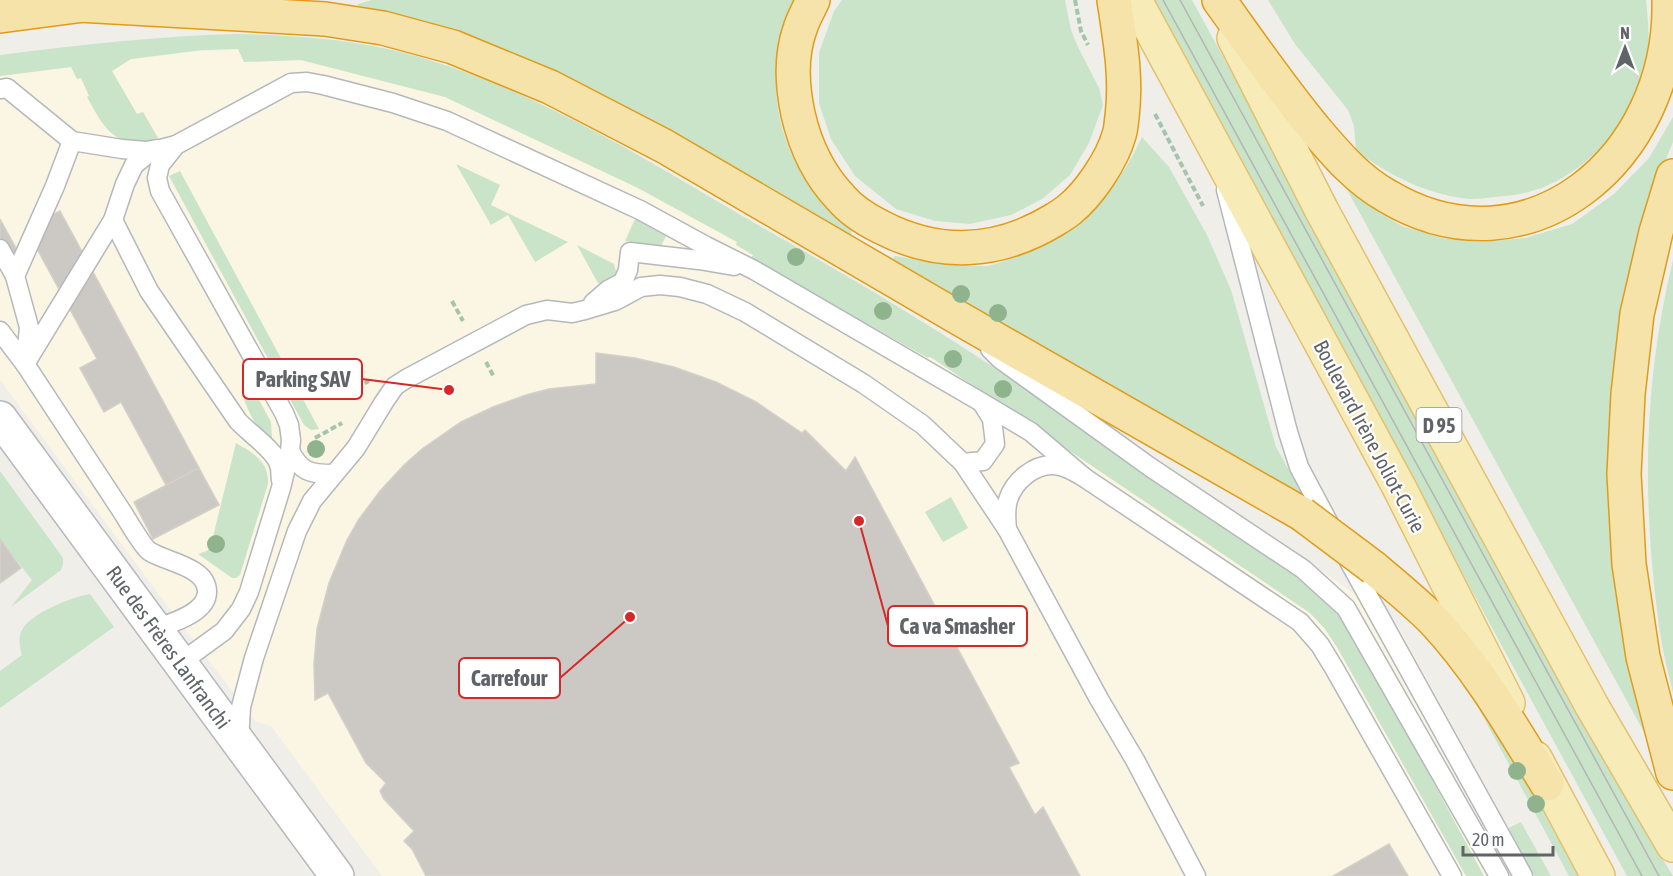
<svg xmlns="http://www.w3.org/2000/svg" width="1673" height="876" font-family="'Asap Condensed',sans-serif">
	<rect width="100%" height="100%" fill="#f0eee9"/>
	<polygon fill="#fbf5e3" points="238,49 244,62 301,60 445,97 638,188 737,242 736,244 932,358 1128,439 1308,561 1397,624 1508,827 1521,822 1551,876 382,876 271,726 255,721 157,592 0,380 0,76 189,52"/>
	<g fill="#c9e4c8">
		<path d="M 372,0 L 794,0 C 786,14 782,32 779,48 C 769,99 783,153 816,194 C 826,207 840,218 852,230 L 850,237 L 356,9 L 358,4 Z"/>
		<polygon points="842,0 1065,0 1071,30 1078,47 1099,88 1103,105 1089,143 1070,175 1042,199 1011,215 970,224 935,221 896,209 855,176 831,139 819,103 819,53 834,11"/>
		<polygon points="1151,0 1192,0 1639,820 1673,876 1627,876"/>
		<path d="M 1268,0 L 1646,0 C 1648,22 1651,46 1646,68 C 1633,117 1599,159 1555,182 C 1549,184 1544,188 1538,189 C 1524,194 1509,196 1494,197 C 1486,198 1478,199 1471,199 C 1430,196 1387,175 1356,150 L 1354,126 L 1348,110 L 1295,44 Z"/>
		<path d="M 236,34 C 287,35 338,38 388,49 C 522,80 641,157 758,225 C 841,272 925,321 1005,375 C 1107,443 1207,513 1308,583 C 1329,601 1342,617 1357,641 L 1484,876 L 1466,876 L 1338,649 L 1325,629 L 1310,613 L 932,358 L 929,357 L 928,358 L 751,259 L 753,255 L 736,245 L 737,242 L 638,188 L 445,97 L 301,60 L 244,62 L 238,49 L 202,50 L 131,59 L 112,71 L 137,114 L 143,112 L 158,138 C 116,152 104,128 87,97 L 89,96 L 81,78 L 77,79 L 71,67 L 0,76 L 0,55 C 79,45 157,36 236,34 Z"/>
		<polygon points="1673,117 1673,142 1661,171 1625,305 1647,734 1645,734 1345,186 1352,185 1374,209 1402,226 1442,238 1481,242 1525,238 1572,224 1614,194 1649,158"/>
		<path d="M 1142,137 L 1169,167 L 1207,235 L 1231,290 L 1276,447 L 1309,506 L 890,262 L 895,256 C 925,261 955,267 986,266 C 994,265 1004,261 1012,258 C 1077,239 1114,196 1142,137 Z"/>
		<polygon points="456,164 500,185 491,205 568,242 535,262 508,215 491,225"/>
		<polygon points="180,171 319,429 311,430 304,425 169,176"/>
		<polygon points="635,219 666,236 661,246 625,241"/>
		<polygon points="577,245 614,264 616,272 613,278 602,284 598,283"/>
		<path d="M 1673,260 L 1673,693 C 1668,671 1662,649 1659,626 C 1642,500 1643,384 1673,260 Z"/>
		<path d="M 253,389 L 271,422 L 272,438 C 256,431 248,411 243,396 Z"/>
		<path d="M 236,443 C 253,453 269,461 268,484 L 240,575 L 236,578 L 232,578 L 198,554 L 207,551 L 211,545 Z"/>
		<polygon points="0,471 63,558 63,564 61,570 11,607 32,580 0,539"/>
		<polygon points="951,497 968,528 943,542 925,512"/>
		<path d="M 90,594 L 114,627 L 0,708 L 0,671 L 22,655 C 20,648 18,639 21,632 C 28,614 72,597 90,594 Z"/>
		<polygon points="1430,641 1486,705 1579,876 1569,876 1472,696"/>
		<polygon points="1521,822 1551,876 1534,876 1508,828"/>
	</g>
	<g fill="#ccc9c5" stroke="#d4d0c7" stroke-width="1.5">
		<polygon points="60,211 199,468 166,485 121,402 104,412 80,368 97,359 36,247 50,216"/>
		<polygon points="0,219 17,250 0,260"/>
		<polygon points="596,353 635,358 674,367 716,382 756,402 802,433 805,430 846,471 855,457 1019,763 1009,767 1035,815 1043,807 1080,876 426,876 412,849 404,841 414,831 384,799 380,791 386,783 366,763 328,693 315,700 314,664 317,629 329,583 347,540 359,519 380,491 404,465 422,449 461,422 493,407 526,395 549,389 596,384"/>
		<polygon points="199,468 219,505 153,539 134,502"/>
		<polygon points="0,539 21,568 0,583"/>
		<polygon points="1389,844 1408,876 1333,876"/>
	</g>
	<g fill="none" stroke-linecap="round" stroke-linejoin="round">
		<g stroke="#b5b8bb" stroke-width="21">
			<g id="service">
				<polyline points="0,89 7,88 72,141 122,149 146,151 157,149"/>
				<polyline points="1226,190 1288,432 1299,467 1332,529"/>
				<path d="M 113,220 L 149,291 L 238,421 C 249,433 276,451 279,465 C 281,469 280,476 281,480"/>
				<polyline points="0,249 15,276 29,327 26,359"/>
				<polyline points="15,276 55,186 72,141"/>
				<polyline points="593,303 608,290 623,282 628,270 630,252 699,260 734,266"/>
				<polyline points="0,331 25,364"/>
				<polyline points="990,349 1000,359 1150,467 1303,569 1346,608 1499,876"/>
				<path d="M 290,451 C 301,472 310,474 333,474"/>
				<polyline points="963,463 983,461 995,444 992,419 982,403"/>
				<polyline points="1346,556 1523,876"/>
				<path d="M 155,629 C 171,623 208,613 207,591 C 206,566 165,562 149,551 C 142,546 127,519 121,510 C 89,461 57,412 25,364 L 113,220 L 125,184 L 134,165 L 150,152 L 176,145"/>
				<polyline points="180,663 224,631 241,609 249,592 281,488 290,451 291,440 289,425 284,413 160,191 157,178 160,165 176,145 291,83 307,82 323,85 393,103 447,121 640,210 706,246 754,270 981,402 1031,432 1085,478"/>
				<polyline points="239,741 241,707 254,658 297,531 312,501 356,448 384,402 395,386 406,379 526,315 547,310 572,313 585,310 615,301 641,287 660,285 680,287 707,294 745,312 864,384 923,425 963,463 1007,529"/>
				<path d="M 1196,876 L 1135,760 L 1099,699 L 1007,529 C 1006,519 1005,510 1008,500 C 1014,481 1034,464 1054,465 C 1066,466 1075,472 1085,478 L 1300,622 L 1320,645 L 1334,668 L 1452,876"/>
			</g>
		</g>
		<g stroke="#b5b8bb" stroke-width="36">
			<polyline id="minor" points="0,418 337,876"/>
		</g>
		<g stroke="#e4c06e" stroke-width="36">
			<g id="primary">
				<polyline points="1135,0 1399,487 1508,703"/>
				<polyline points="1234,38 1321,209 1592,706 1673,845"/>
				<polyline points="1535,758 1598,876"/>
			</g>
		</g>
		<g stroke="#e09c18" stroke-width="36">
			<g id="trunk">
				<path d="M 813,0 C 809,9 803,19 800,29 C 790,57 792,86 798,114 C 805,145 819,175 841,198 C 851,210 867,220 881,227 C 939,257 998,254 1054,220 C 1059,217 1064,214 1069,210 C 1089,194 1112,160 1119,135 C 1121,130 1121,123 1122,117 C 1127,77 1120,40 1114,0"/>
				<path d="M 1219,0 C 1250,43 1280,87 1314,128 C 1336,154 1357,179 1387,196 C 1527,280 1673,159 1669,0"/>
				<polyline points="79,5 325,19 383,28 453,47 550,87 664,146 962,320 1302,514"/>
				<polyline points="0,16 99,3"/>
				<polyline points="1673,176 1656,232 1637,314 1628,394 1624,474 1629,564 1643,657 1673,773"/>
				<path d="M 1374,568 C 1394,585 1415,602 1433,620 C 1479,669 1512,727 1547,784"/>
			</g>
		</g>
		<g stroke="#a2c5ab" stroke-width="4" stroke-dasharray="6 3" stroke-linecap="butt">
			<polyline points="1075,0 1081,31 1088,45"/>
			<polyline points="1155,114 1203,206"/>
			<polyline points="452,301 463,321"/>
			<polyline points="486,362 494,377"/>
			<polyline points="362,395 357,387 369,381"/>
			<polyline points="315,438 342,423"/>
		</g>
		<use href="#service" stroke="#fff" stroke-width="18"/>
		<use href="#minor" stroke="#fff" stroke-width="33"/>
		<use href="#primary" stroke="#f7ebb7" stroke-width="33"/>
		<use href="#trunk" stroke="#f5e3aa" stroke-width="33"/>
		<g stroke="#b4b5b5" stroke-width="1.5">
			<polyline points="1163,0 1642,876"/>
			<polyline points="1180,0 1659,876"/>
		</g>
		<g stroke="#e09c18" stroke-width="36" stroke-linecap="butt">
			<polyline id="trunk-bridge" points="1302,514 1374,568"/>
		</g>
		<use href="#trunk-bridge" stroke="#f5e3aa" stroke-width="33"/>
	</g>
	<g fill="#8fb48d">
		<circle cx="796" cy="257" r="9"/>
		<circle cx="961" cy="294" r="9"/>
		<circle cx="883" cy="311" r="9"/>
		<circle cx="998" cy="313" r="9"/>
		<circle cx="953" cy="359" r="9"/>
		<circle cx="1003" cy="389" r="9"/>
		<circle cx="316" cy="449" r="9"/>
		<circle cx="216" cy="544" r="9"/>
		<circle cx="1517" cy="771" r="9"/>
		<circle cx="1536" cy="804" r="9"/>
	</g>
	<g text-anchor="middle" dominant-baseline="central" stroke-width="4.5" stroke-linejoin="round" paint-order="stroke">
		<rect fill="#fff" stroke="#909295" stroke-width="1.5" x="1416.5" y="408" width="45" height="34" rx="4.5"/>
		<g font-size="20" font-weight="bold" fill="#606367">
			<text x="1439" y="425">D 95</text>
		</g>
		<g font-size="21" fill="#606367" stroke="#fff">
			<text transform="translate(1370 436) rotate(62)">Boulevard Irène Joliot-Curie</text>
			<text transform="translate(169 647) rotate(54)">Rue des Frères Lanfranchi</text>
		</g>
	</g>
	<path fill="none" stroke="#d62828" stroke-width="2" d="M449 390L362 379M859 521L888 626M630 617L560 678"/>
	<g fill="#d62828" stroke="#fff" stroke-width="2">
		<circle cx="449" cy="390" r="6"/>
		<circle cx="859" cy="521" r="6"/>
		<circle cx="630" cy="617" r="6"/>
	</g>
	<g fill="#fff" stroke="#d62828" stroke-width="2">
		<rect x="243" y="359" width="119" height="40" rx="6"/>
		<rect x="888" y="606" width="139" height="40" rx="6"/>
		<rect x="459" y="658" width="101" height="40" rx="6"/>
	</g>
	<g font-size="22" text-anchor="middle" font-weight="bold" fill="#606367">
		<text x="303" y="387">Parking SAV</text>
		<text x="957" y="634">Ca va Smasher</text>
		<text x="509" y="686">Carrefour</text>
	</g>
	<g transform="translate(1625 48)" stroke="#ffffff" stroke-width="4.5" paint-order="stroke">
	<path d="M0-4.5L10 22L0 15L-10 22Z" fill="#606367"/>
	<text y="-9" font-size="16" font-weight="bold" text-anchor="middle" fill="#606367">N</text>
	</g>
	<path d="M1463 846v9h90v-9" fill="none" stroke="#606367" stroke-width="3"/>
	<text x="1472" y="846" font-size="18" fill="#606367" stroke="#ffffff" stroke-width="4.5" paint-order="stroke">20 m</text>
</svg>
